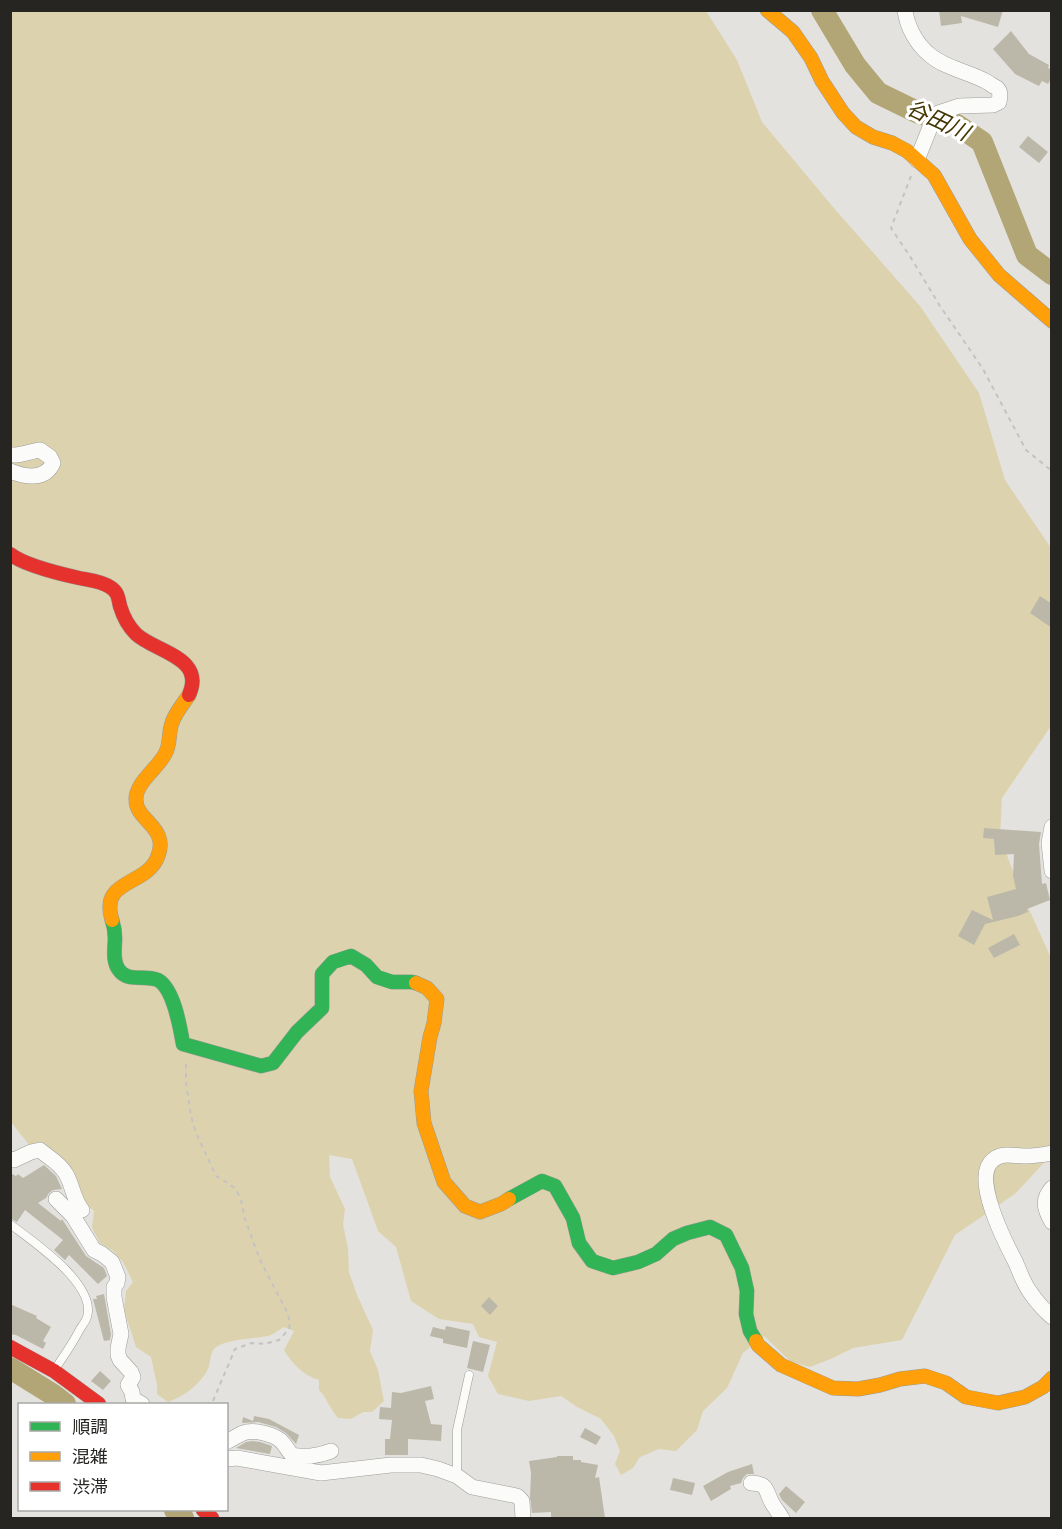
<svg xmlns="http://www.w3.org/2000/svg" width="1062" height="1529" viewBox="0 0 1062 1529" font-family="Rubik,'Noto Sans JP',sans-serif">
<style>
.green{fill:#dcd3ae}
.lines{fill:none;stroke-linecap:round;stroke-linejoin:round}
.river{stroke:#b2a576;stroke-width:22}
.building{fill:#bcb8a9}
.lane-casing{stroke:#9c9c99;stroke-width:9}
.street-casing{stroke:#9c9c99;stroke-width:16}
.fast-casing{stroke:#9c9c99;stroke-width:15}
.slow-casing{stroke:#9c9c99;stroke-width:15}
.jam-casing{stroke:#9c9c99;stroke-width:15}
.path{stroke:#c4c3c2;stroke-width:2;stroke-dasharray:4.5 4.5;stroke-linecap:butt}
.lane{stroke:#fbfbfa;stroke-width:8}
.street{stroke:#fbfbfa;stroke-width:15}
.fast{stroke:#30b455;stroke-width:14}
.slow{stroke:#ff9f0a;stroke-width:14}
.jam{stroke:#e5322d;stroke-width:14}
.labels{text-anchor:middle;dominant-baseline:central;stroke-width:6;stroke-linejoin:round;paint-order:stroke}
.water-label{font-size:22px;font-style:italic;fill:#433600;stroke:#fff}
</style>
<rect width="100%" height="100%" fill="#e3e2de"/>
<path class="green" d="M11,11h695l31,49 25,62 71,85 87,99 59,87 26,87 46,68v178l-49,72 -2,39 19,50 32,71v197l-35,38 -61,42 -53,105 -49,8 -20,10 -23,9 -19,-5 -27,-26 -21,17 -16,35 -24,23 -6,19 -21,21 -17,-2 -19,8 -7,11 -12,7 -6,-11 5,-13 -6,-15 -13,-17 -24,-12 -16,-11 -32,5 -31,-7 -10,-18 9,-34 -18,-5 -6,-13 -34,-5 -28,-18 -15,-54 -18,-16 -26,-72 -23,-4 1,22 15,32 -2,15 5,24 1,24 8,23 16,35 -3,21 8,19 6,31 -12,11h-9l-12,7 -13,-1c-8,-9 -11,-20 -19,-28v-10c-16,-5 -26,-15 -35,-30l10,-19 -10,-4c-5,3 -11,8 -16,9 -14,3 -44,3 -54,13 -5,6 -3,16 -7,22 -8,14 -24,26 -39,31l-11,-8v-9l-6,-28 -15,-10 -12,-37 2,-19 7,-9 -10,-20 -10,-11 -13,-8 -8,-15 2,-17 -12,-10 -10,-25 -42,-30 -19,-24z"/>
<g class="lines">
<path class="river" d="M822,10l33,55 23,28 41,20 38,12 25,17 45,113 25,19
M10,1368l42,26 13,10
M175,1510l8,8"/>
</g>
<path class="building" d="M939,10h64l-5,17 -37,-11 1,7 -21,3z
M1011,31l18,23 20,11 -1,3 4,2v7l-4,7 -6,-3 -3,5 -24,-12 -22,-25z
M1028,136l20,16 -9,11 -20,-16z
M1040,596l12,8v24l-22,-15z
M984,828l57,4 -2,12 3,40 4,-1 4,17 -23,9 1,3 -10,4 -33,8 -11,21 -16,-9 14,-26 21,10 -6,-23 29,-8 -3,-13 1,-22 -19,1 -1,-16 -11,-1z
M1014,934l6,11 -26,13 -6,-10z
M44,1165l12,11 6,13 -9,1 -4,3 -3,5 -8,5 23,18 1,-2 24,37 18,12 3,8 -9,8 -29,-29 -4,5 -11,-10 9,-10 -38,-30 -8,12 -7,-4v-45l6,3 2,-2 5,4z
M104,1294l7,40 -1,6 -6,1 -11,-42h4l-1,-3z
M489,1297l9,9 -8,9 -9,-9z
M10,1304l27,12 -1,2 15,9 -8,14 3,2 -3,6 -27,-14 -6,-1z
M446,1326l24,5 -3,17 -24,-5v-4l-13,-3 3,-9 12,3z
M473,1341l17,4 -7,27 -16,-4z
M100,1371l11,10 -8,9 -12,-9z
M431,1386l3,13 -9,2 6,23 11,1 -1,16 -33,-2v16h-23v-16h5l2,-19 -13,-1 1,-12 11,1 1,-16 9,1z
M254,1416l15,3 30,16 -3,9 -10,-11 -10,-6 -18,-5 -16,1 1,-6 10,4z
M585,1428l16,9 -5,8 -16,-8z
M252,1441l8,1 12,4 -2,8 -34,-6 10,-6z
M557,1456h16v4h8v2l17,3 -3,13 4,-1 6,41h-54v-6l-19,1 -2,-16 1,-24 -2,-12 28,-4z
M752,1464l2,10h-7l-4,4 -2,5 -11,3 1,3 -20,12 -8,-15 25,-14z
M673,1478l22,5 -3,12 -22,-5z
M786,1486l19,16 -9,11 -14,-13 -3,-6z"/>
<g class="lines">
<g class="lane-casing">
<path id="lane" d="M10,1224c22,17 87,60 77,93 -1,4 -5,9 -7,12 -7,14 -16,27 -25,40
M457,1476v-46l12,-55"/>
</g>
<g class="street-casing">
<path id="street" d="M905,10c2,17 12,35 25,45 16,14 41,17 59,28 1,1 8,5 8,5 4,4 3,9 2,14l-6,3 -34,1 -21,7 -7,12 -14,35
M10,455c11,1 20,-4 30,-5l10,7 3,6c-8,18 -28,14 -43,8
M1052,827l-3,16 3,28
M1052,1153c-10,2 -19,3 -28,3 -11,0 -22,-4 -31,4 -22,17 13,84 23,103 4,10 8,21 14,29 6,9 13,17 22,25
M10,1159l4,1 17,-8 9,-2c9,8 20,13 26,24 7,12 7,25 16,36
M1052,1188c-10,11 -8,21 0,34
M56,1199l17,17 21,34 8,4 10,8 6,15 -1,6 -3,4v10l7,37 -3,14v7l2,5 11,12 2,5 -5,8 4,7 1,7 9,5
M226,1442c7,-3 12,-7 17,-9 10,-4 29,1 37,7 4,3 8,11 12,15 14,3 26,1 39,-4
M226,1459l11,-1 84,15 70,-8h30l17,4 19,7 15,11 45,9 5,5 1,17
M751,1483c16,1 14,5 20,18 3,6 8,12 11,17"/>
</g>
<g class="fast-casing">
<path id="fast" d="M112,920c2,6 3,11 3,18 0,10 -3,23 4,32 9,13 26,4 39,10 16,9 22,47 25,64l78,22 12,-3 24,-31 25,-24v-34l11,-12 18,-6 15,9 11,12 15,5h20l4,1
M509,1199l33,-18 13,5 18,32 6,25 13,18 21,7 25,-6 18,-8 17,-15 14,-6 23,-6 16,8 16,33 5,23 -1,23 4,17 6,10"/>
</g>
<g class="slow-casing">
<path id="slow" d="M767,10l26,22 18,26 11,23 21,32 13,14 17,10 19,6 15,8 27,24 36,64 29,36 53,46
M112,920c-13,-42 35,-33 46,-64 11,-29 -22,-35 -22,-56 -1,-17 22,-32 29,-46 6,-10 3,-21 7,-31 3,-10 11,-19 17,-28
M416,983l11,5 10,11 -3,24 -4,14 -9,54 3,32 20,59 21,24 15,6 21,-8 8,-5
M756,1341l2,4 23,20 52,23 25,1 22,-4 20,-6 25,-3 21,7 20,14 32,6 27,-6 18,-10 9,-9"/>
</g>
<g class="jam-casing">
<path id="jam" d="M10,554c14,11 51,20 69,24 10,2 22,3 31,9 8,5 8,10 10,19 3,10 9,21 16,28 19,18 70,23 53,61
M10,1347l44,24 45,33
M203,1510l9,8"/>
</g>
<path class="path" d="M911,176l-20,52 20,30 29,48 43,63 43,81 26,21
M186,1064v19l5,33 5,17 20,43 10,6 10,7 5,11 4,19 15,41 27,52 3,11 -1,6 -10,11 -14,4 -13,-1 -17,6 -22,52 -7,3"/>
<use href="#lane" class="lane"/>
<use href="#street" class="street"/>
<use href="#fast" class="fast"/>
<use href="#slow" class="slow"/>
<use href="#jam" class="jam"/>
</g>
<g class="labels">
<g class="water-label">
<text transform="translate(938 120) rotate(25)">谷田川</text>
</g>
</g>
<rect width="1062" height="1529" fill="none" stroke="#262522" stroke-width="24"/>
<rect x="18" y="1403" width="210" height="108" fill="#ffffff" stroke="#a8a8a7" stroke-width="1.5"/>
<rect x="30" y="1422" width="30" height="9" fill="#30b455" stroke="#a8a8a7" stroke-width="1.5"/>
<text x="72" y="1433" font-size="18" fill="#262522">順調</text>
<rect x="30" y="1452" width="30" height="9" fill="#ff9f0a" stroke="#a8a8a7" stroke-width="1.5"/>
<text x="72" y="1463" font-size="18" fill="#262522">混雑</text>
<rect x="30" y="1482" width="30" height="9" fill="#e5322d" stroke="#a8a8a7" stroke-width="1.5"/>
<text x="72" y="1493" font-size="18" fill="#262522">渋滞</text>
</svg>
